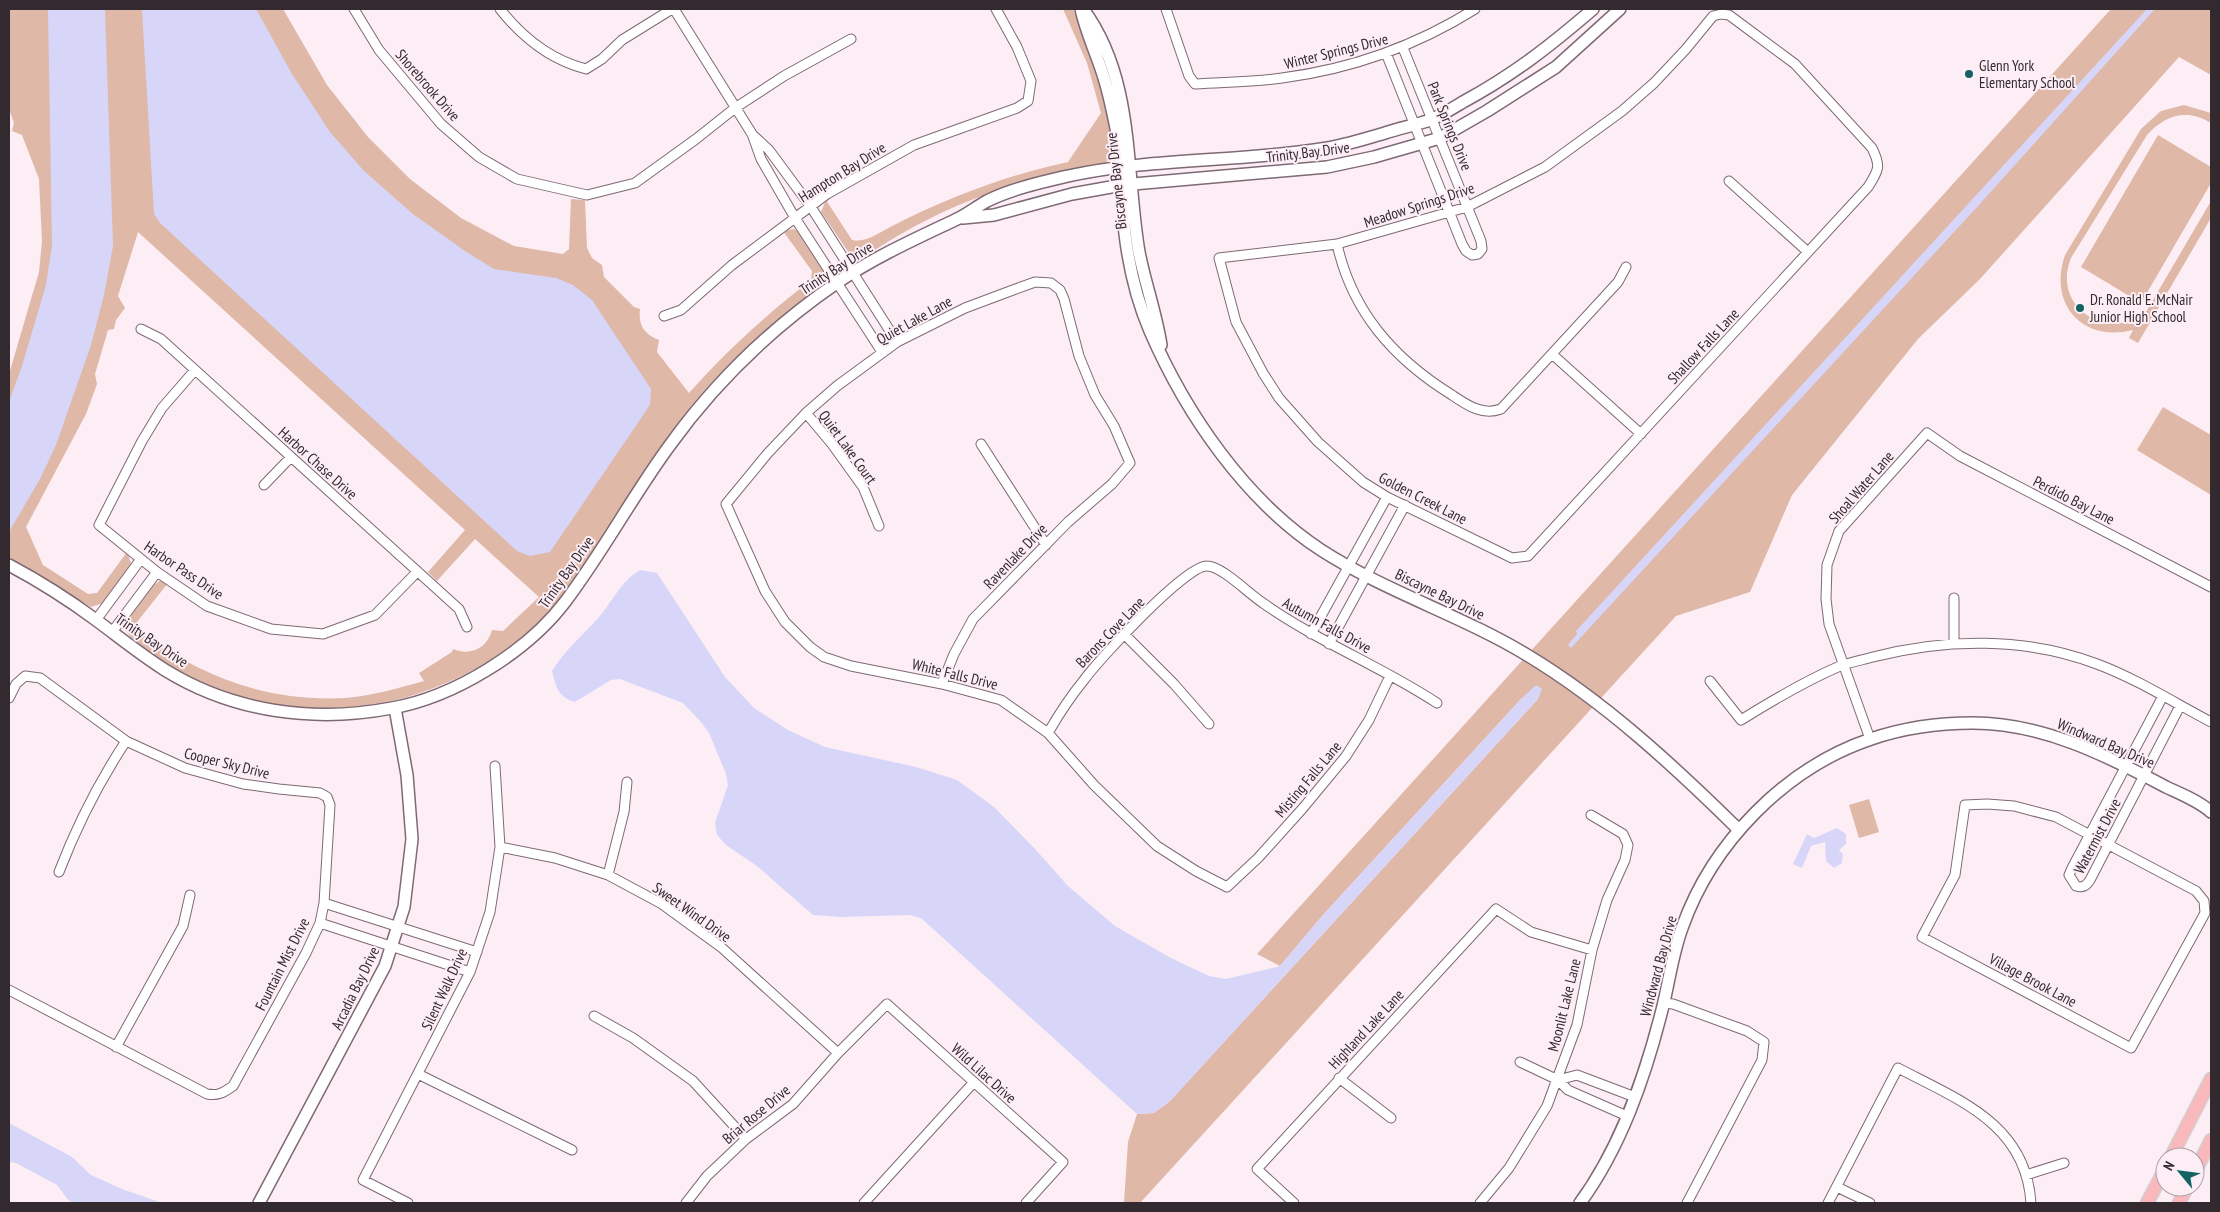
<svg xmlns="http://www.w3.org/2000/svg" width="2220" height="1212" viewBox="0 0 2220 1212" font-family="'PT Sans Narrow',sans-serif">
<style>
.green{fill:#dfb8a7}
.water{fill:#d7d6f9}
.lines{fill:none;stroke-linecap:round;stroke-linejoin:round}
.street-casing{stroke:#7e6974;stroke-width:11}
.secondary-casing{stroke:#7e6974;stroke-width:14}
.primary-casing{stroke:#d2d0d1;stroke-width:15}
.street{stroke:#fff;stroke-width:9}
.secondary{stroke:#fff;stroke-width:11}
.primary{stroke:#f8b8bc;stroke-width:12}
.poi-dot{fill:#136365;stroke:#fdeef6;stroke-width:2}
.labels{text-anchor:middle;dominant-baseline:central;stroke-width:4;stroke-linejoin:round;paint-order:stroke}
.street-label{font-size:15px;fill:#332a2f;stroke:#fdeef6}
.poi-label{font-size:15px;fill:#332a2f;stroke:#fdeef6;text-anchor:start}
</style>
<rect width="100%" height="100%" fill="#fdeef6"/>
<path class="green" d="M9,9h274l44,76 41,52 42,42 51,39 53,28 49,8 6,-5 2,-50 14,1 2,48 5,10 10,7 2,12 30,30 6,2c-2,16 4,25 19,31l-2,12 32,41c37,-42 77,-78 122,-113l1,-9 -29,-40 11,-2 5,3 24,37 2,12 -3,5c-47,36 -93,73 -130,119 -34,44 -64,91 -94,138 -14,21 -27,44 -43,63 -73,83 -208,127 -313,91 -37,-12 -70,-27 -100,-51 -6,-5 -12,-9 -16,-15 1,-13 24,-49 37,-51l5,3 -31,39 2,9c63,46 127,71 206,67 27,-2 53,-10 79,-17l-5,-8 33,-21 1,-3c17,7 34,0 39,-19l11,1 36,-34 -64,-58 -38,42 -9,-9 37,-42 -327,-298 -20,64 7,12 -9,12 -2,9 -6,1 -13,44 2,10 -11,30 -60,113 17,38 45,29 9,-1 30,-41 4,11 -2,4 -26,36 -12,4 -82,-49v-184l30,-102 3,-31 -3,-62 -17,-44 -10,-4 2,-8 -5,-14z
M1063,9h10l29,77 12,58c-1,9 -2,14 -9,19 -35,9 -70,17 -105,27 -44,13 -96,40 -134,66l-7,2 -8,-2 -30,-44 5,-12 26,40c15,3 28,-8 42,-15 56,-28 113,-50 174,-63l33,-49 -14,-50z
M2111,9h100v66l-32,-18 -199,222 -62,60 -126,156 -42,97 -74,24 -536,587h-16l4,-61 9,-28 17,-1 16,-12 368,-402 -2,-13 -15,13 -198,216 -43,51 -23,-12z
M2184,105l27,8v10c-24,-15 -46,-8 -64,12l-76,123c-20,48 36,85 75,54l65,-111v17l-73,125 -9,-5 4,-8c-51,13 -85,-26 -68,-75l76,-126 20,-18z
M2158,135l53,32v16l-70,120 -60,-36z
M2163,407l48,28v60l-74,-45z
M1869,799l10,33 -20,6 -10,-33z"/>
<path class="water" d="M48,9h57l8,237 -9,49 -13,50 -35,100 -16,34 -31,53v-130l13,-36 24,-81 6,-40z
M142,9h114l36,65 38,58 34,39 49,43 52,37 29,18 62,9 17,7 19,15 59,89 -1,16 -100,147 -20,4 -13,-5 -357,-328 -6,-9z
M2147,9h8l-177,197 -407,442 -3,-3 9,-11 -1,-3z
M640,570l17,3 68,104 29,31 34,22 37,17 91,20 41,13 37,27 42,43 32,36 47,40 54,31 40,19 17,3 54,-13 43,-51 198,-216 15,-14 6,4 -4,10 -368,402 -16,12 -17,1 -216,-196 -12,-3 -68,2 -28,-2 -56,-49 -31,-21 -9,-10 -2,-12 13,-38 -2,-11 -17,-41 -8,-11 -18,-19 -63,-24 -9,1 -36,22c-17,-5 -19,-15 -23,-31 12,-20 31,-36 47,-54 14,-16 22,-36 41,-47z
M1837,828l9,6v10l-7,6 4,4 -1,9 -8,5 -8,-7 -1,-19 -14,4 -9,22 -9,-4 14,-30 7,4z
M9,1123l63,34 19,18 31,14 40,14h-88l-6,-3 -11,-15 -41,-22 -7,-1z"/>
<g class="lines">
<g class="street-casing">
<path id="street" d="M354,9l25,41 62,74 38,33 38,22 70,16 48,-12 61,-44 39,-31 49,-32 67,-37
M500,9c22,28 51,51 86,60l16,-10 20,-19 50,-31
M674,9l78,125 9,25 34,59 87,134
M1166,9l23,67 6,8c29,-2 59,-2 87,-6 69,-9 134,-32 193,-69
M1721,14l8,1 66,49 77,84c9,18 7,22 -4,39l-340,369 -16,2 -125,-61 -24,-15 -45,-40 -39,-44 -16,-25 -27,-51 -17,-64 118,-14 130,-37 78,-40 77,-56 32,-28 32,-34 27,-33z
M1386,53l76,191 4,7 6,4 6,-1 4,-5 -1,-8 -78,-193
M754,136l15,14 42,57 86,135
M1729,181l79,71
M1337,244c15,68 57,115 115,151 15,10 30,21 49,14l117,-127 8,-15
M664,316l17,-6 51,-45 95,-71 87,-49 103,-37 11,-7 3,-20 -14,-34 -21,-38
M141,329l20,10 298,270 8,18
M1552,354l89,80
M195,370l-33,38 -20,33 -43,84 58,47 50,34 64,23 52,5 52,-19 42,-43
M806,413l31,-27 60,-44 68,-34 48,-18 22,-8 16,1 9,7 4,9 15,57 16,39 19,31 16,37 -18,21 -44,38 -95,97 -19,35 -12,30
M981,444l65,101
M264,485l27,-28
M879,526l-16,-39 -31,-43 -26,-31 -38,40 -42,51 39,87 20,31 25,25 14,10 27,9 91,18 59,16 47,33 46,52 63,61 39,25 31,16 31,-29 45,-50 43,-52 23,-36 21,-44
M96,620l45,-61
M112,632l45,-60
M1124,634l50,50 35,40
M1311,634l76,-137
M1329,644l76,-139
M1954,644v-46
M1710,681l31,39c32,-20 64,-39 99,-54 11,-4 22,-6 33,-9 73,-19 153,-20 224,7 40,15 76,38 114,58
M2163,696l-91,172 -3,7 7,11c7,2 10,0 14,-6l90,-174
M9,698l7,-14 9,-8 15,2 86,63 59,27 58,16 36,5 41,4 7,4 3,8 -6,98 -4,20 -14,30 -73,133c-10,7 -15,10 -26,8l-198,-104
M1048,733c11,-19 22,-36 36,-53 15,-21 102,-115 123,-114 15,0 42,28 56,37 55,39 118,63 174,100
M1870,739l-41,-115 -3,-25 1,-34 12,-34 88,-98 33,23 251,131
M1987,804l27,2 42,11 140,74 8,10 1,12 -74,135 -209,-111 33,-62 10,-70z
M500,847l55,11 53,17 54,29 59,43 117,106
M59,872c18,-47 40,-90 67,-131
M608,875l16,-63 3,-30
M324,903l153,49
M320,923l150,49
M1664,1003l9,1 74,27 17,11 -2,18 -75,143
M594,1016l39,22 60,43 53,58
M116,1047l67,-121 7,-31
M1520,1062l38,18 10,10 59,26
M418,1074l154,76
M1339,1078l52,40
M1558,1080l19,-5 58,22
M2026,1175l38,-12
M1837,1187l33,16
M408,1203l-45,-23 107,-208 20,-60 10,-65 -5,-81
M686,1203l21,-27 39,-37 47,-35 45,-51 49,-49 176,158 -37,41
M864,1203l110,-121
M1294,1203l-37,-34 239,-260 35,23 61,18
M1480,1203l29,-35 38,-62 30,-81 15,-75 15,-50 18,-40 3,-15 -5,-11 -32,-19
M1828,1203l70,-135c61,32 128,56 133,135"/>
</g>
<g class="secondary-casing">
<path id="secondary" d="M1081,9c5,24 16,45 23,69 6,19 10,40 14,60 5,32 3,64 7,96 4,33 12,67 25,97 36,83 95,169 171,219 65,42 140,65 206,105 78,47 147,111 212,175
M1083,9c52,70 42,161 56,243 6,31 17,61 22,93
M963,218l31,-3 78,-21 50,-9 205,-18 47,-10 66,-19 47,-27 69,-44 64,-58
M9,565c30,16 60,35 87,55 23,17 45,35 69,50 68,42 149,53 227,38 62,-11 135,-56 173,-106 38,-50 68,-107 105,-157 46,-64 104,-119 168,-163 37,-25 77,-43 117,-62 11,-5 21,-13 32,-19 24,-12 55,-19 81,-25 83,-18 169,-14 253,-27 22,-3 43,-10 64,-16 15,-5 31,-8 45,-13 12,-5 23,-12 33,-18 50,-27 87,-56 130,-93
M259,1203l126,-237 19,-59 8,-68 -5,-64 -12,-67
M1580,1203c41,-56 65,-126 82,-193 7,-27 10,-55 20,-82 30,-85 103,-160 189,-189 32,-11 68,-16 102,-16 69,0 133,32 193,64 15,7 33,14 45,25"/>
</g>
<g class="primary-casing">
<path id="primary" d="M2171,1157l40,-78
M2195,1172l16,-32
M2147,1203l18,-34
M2179,1203l8,-16"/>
</g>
<use href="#street" class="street"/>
<use href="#secondary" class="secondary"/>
<use href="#primary" class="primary"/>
</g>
<g class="poi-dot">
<circle cx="1969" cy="74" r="5"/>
<circle cx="2080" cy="308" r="5"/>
</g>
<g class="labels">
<g class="street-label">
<text transform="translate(1336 51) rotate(-14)">Winter Springs Drive</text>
<text transform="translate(428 85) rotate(49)">Shorebrook Drive</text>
<text transform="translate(1450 126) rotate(68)">Park Springs Drive</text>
<text transform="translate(1308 152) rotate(-7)">Trinity Bay Drive</text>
<text transform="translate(842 172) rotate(-32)">Hampton Bay Drive</text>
<text transform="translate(1116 181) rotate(-96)">Biscayne Bay Drive</text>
<text transform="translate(1419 205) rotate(-18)">Meadow Springs Drive</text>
<text transform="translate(836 268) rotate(-33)">Trinity Bay Drive</text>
<text transform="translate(914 320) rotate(-29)">Quiet Lake Lane</text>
<text transform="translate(1703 346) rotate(-47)">Shallow Falls Lane</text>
<text transform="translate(848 447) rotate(54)">Quiet Lake Court</text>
<text transform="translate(318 463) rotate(42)">Harbor Chase Drive</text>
<text transform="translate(1861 487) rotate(-49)">Shoal Water Lane</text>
<text transform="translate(1423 498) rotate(27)">Golden Creek Lane</text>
<text transform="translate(2074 500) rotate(27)">Perdido Bay Lane</text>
<text transform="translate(1015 556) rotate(-46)">Ravenlake Drive</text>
<text transform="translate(184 570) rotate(34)">Harbor Pass Drive</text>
<text transform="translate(566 572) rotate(-55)">Trinity Bay Drive</text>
<text transform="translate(1440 594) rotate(26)">Biscayne Bay Drive</text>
<text transform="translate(1327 625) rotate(29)">Autumn Falls Drive</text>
<text transform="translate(1110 632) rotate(-46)">Barons Cove Lane</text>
<text transform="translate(152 640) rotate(34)">Trinity Bay Drive</text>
<text transform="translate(955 674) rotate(14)">White Falls Drive</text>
<text transform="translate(2106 743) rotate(23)">Windward Bay Drive</text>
<text transform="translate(227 763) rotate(14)">Cooper Sky Drive</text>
<text transform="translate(1308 779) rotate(-50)">Misting Falls Lane</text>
<text transform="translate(2097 836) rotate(-62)">Watermist Drive</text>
<text transform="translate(692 912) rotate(35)">Sweet Wind Drive</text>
<text transform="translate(282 964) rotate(-63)">Fountain Mist Drive</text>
<text transform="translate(1658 966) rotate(-75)">Windward Bay Drive</text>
<text transform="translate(2033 980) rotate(28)">Village Brook Lane</text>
<text transform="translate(355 988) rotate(-64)">Arcadia Bay Drive</text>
<text transform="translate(444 989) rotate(-65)">Silent Walk Drive</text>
<text transform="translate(1564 1005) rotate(-76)">Moonlit Lake Lane</text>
<text transform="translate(1366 1029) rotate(-47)">Highland Lake Lane</text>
<text transform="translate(984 1073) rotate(42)">Wild Lilac Drive</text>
<text transform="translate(756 1114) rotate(-40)">Briar Rose Drive</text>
</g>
<g class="poi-label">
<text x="1979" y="65">Glenn York<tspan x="1979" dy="17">Elementary School</tspan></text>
<text x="2090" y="299">Dr. Ronald E. McNair<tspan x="2090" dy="17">Junior High School</tspan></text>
</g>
</g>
<rect width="2220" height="1212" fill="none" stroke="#332a2f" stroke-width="20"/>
<g transform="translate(2180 1172) rotate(299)"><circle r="24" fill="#fdeef6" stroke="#aca0a6"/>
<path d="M0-4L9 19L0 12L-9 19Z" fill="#136365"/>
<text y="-8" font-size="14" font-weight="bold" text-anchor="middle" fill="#332a2f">N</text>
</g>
</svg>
